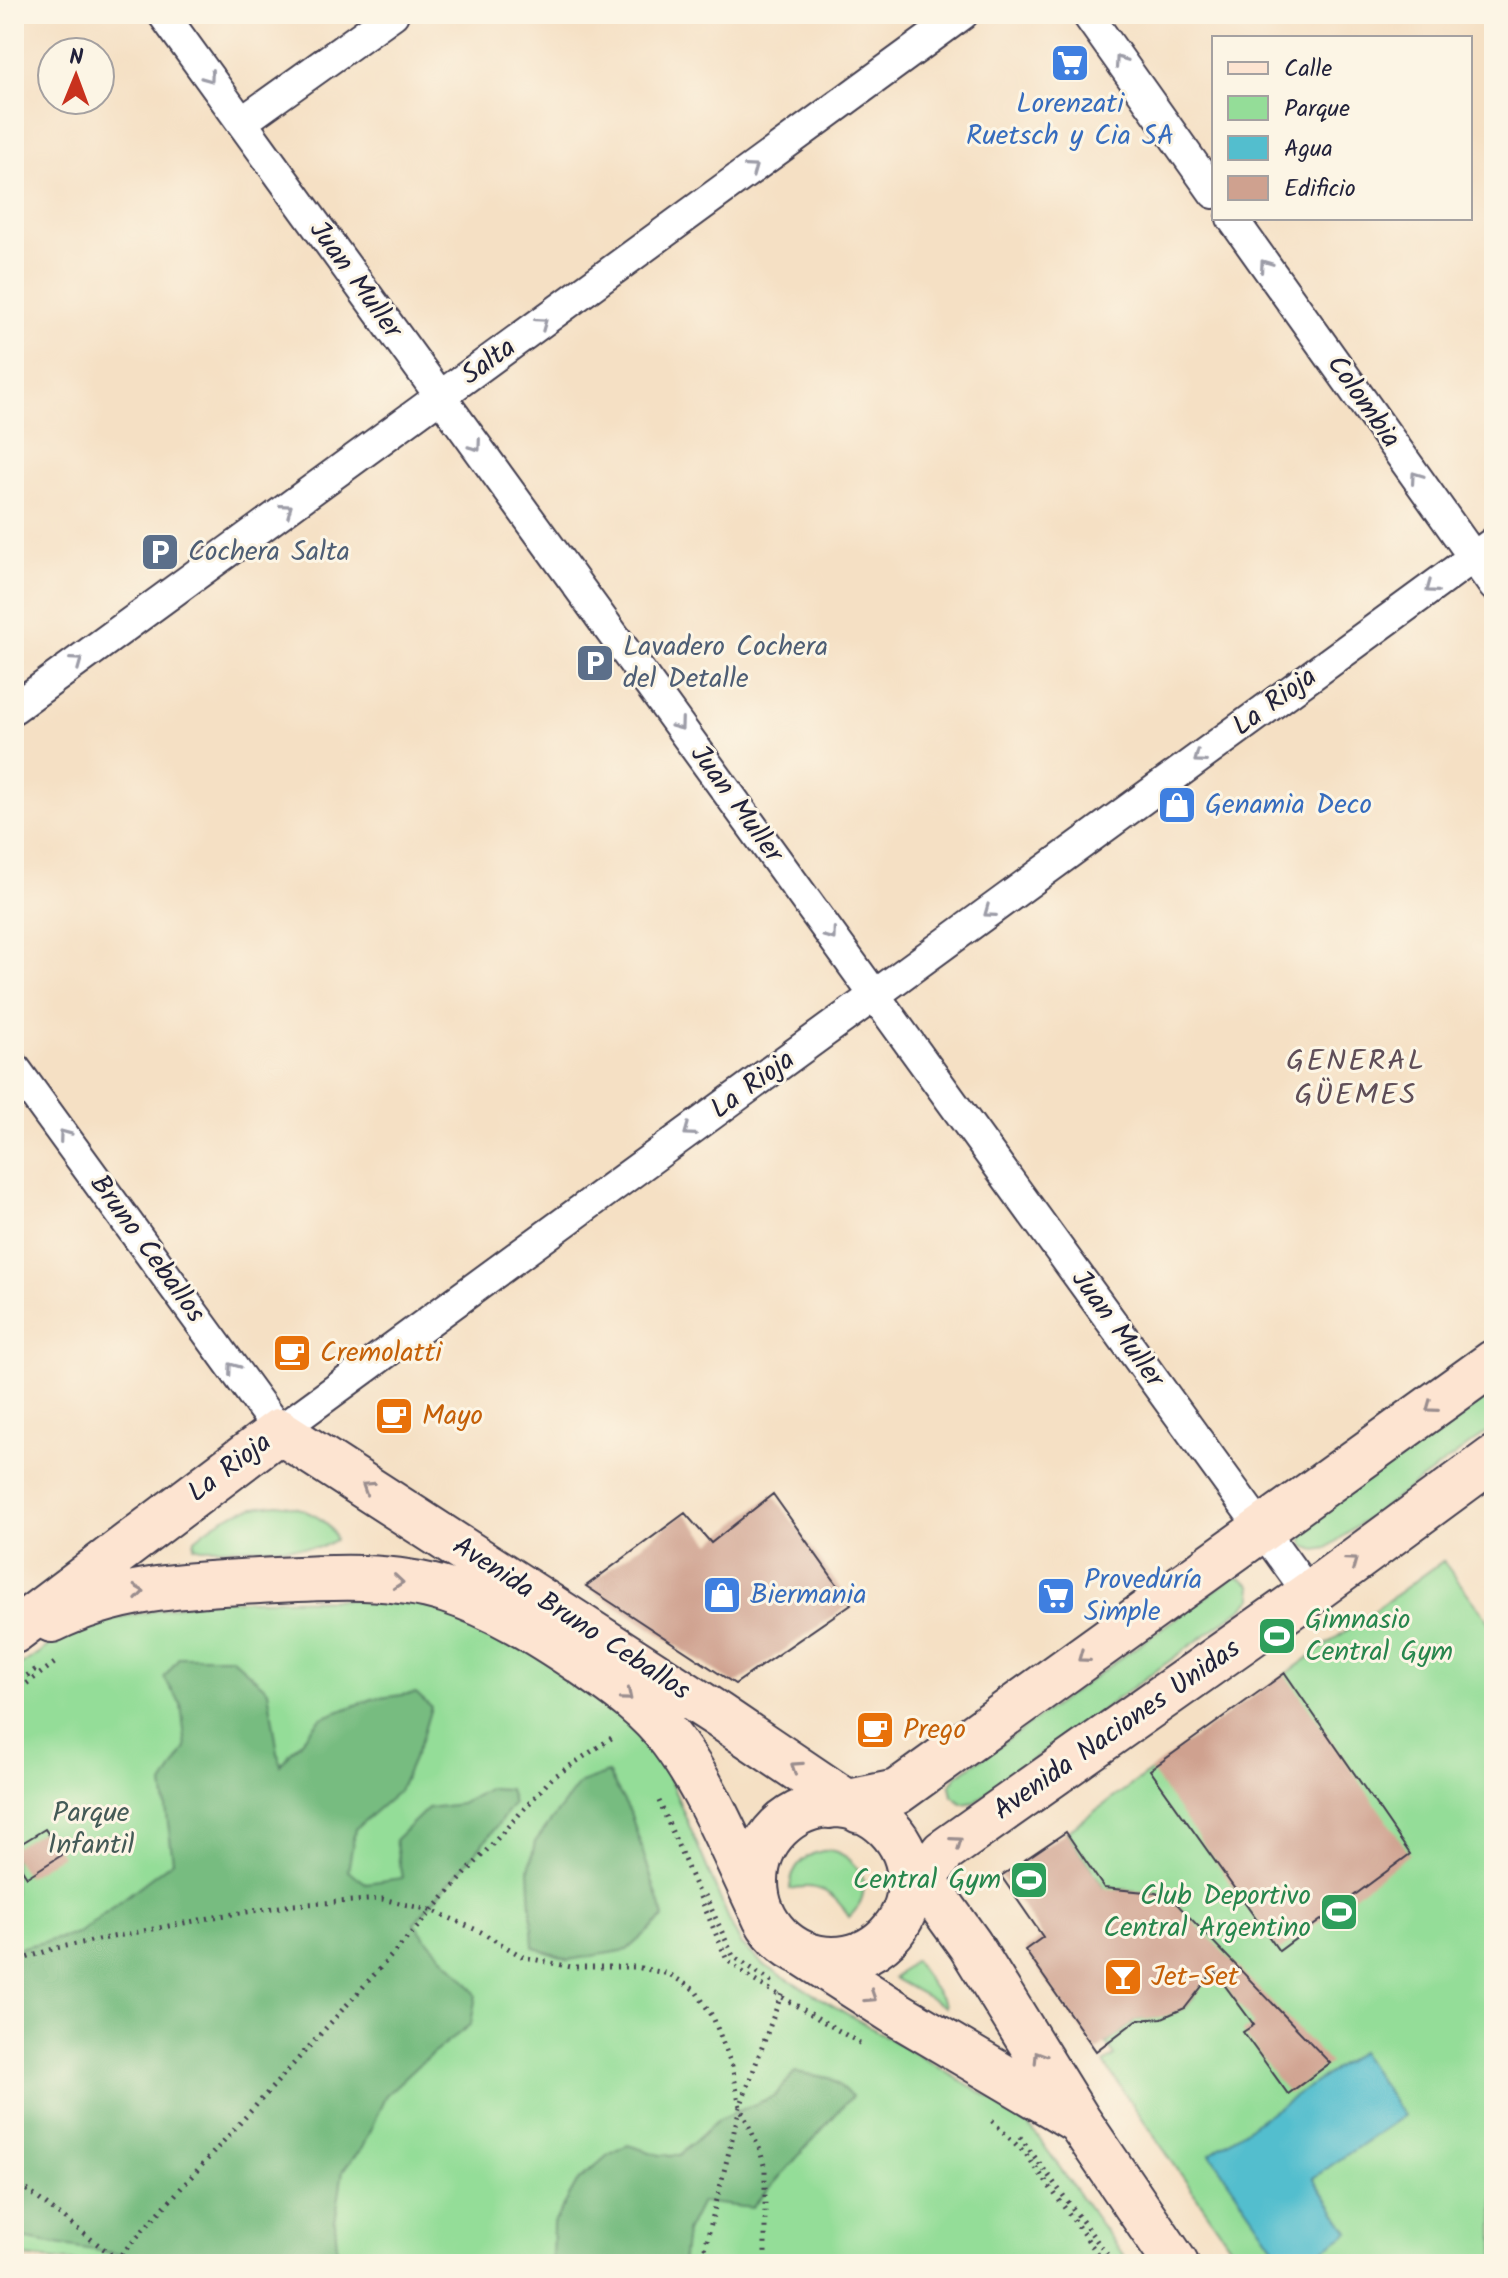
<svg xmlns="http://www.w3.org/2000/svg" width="1508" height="2278" viewBox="0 0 1508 2278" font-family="Kalam,sans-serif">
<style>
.green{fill:#94dd98;stroke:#5b806a;stroke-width:2}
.forest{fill:#77bc80;stroke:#4c6f5e;stroke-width:2}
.water{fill:#53bece;stroke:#3a7084;stroke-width:2}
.building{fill:#cfa18f}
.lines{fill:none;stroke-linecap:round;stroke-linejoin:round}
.street-casing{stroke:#423e50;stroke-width:34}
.secondary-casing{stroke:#423e50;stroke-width:48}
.path{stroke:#423e50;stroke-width:5;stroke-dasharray:2 6;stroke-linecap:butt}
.street{stroke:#fff;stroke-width:30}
.secondary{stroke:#fde4d1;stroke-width:44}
.oneway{stroke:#9c9ca7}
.oneway2{stroke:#9a8d8e}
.labels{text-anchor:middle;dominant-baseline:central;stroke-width:6;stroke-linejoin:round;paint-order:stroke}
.shop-label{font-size:28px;fill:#366cbe;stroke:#fcf5e5;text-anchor:start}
.street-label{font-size:28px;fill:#22223b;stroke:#fcf5e5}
.service-label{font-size:28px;fill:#4e5e75;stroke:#fcf5e5;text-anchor:start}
.food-label{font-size:28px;fill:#c56008;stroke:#fcf5e5;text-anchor:start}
.leisure-label{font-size:28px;fill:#27864d;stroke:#fcf5e5;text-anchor:end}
.park-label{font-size:28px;fill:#445a57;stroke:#fcf5e5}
.neighbourhood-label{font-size:30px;letter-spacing:2px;fill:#5f4e58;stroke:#fcf5e5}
</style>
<rect width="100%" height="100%" fill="#fcf5e5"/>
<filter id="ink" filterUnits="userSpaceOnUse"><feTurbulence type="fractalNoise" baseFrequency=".0125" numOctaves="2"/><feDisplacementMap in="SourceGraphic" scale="16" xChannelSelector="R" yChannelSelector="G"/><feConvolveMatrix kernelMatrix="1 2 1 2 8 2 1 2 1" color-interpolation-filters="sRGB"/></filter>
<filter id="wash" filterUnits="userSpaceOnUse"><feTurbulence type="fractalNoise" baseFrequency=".006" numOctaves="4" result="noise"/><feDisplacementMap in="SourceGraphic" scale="32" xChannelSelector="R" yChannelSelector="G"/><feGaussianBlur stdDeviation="1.8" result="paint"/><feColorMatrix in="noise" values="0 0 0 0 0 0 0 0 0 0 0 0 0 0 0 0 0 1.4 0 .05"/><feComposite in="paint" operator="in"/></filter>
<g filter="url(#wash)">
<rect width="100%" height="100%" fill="#f5e0c4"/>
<path class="green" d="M1494,1387v40l-167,121 -11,2 -11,-4 -4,-12 6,-11z
M278,1504c19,2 54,14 57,36l-13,7 -121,1 -7,-2 1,-7c26,-23 49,-33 83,-35z
M1443,1561l51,67v636h-251l-139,-201 11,-7 -9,-12 31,-24 25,-3 23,-9 9,-11 -38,-104 -36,-4 -13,3 -41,-60z
M1232,1578h9l10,7 2,13 -8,8 -270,196 -12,2 -11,-8 -2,-10 7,-10z
M436,1599l160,88 62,65 75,177 9,16 22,20 249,146 14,11 102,142h-1033l-82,-8v-586l63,-44 131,-26z
M830,1850c33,8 46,43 19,67 -14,-24 -31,-35 -59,-28 1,-24 16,-37 40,-39z
M914,1960l31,44v3l-51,-29z"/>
<path class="forest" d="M179,1657h52l37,33 12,75 41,-47 51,-19 44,-6 15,14 -10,34 -22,50 -44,38 -7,42 18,12 36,-5 -7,-38 33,-32 33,-4 28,-16 20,1 4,15 -26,35 -73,84c18,26 45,45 62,72l-5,29 -54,42 -31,29 -24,53 -19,22 -8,52 2,25 -3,17h-155l-165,-27v-288l63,-15 96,-73 -10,-76 23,-37 -5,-44 -17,-26z
M608,1773l22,39 34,105 -37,33 -58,10 -36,-13 -4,-77 6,-28 45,-59z
M795,2072l35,6 22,18 -100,112 -51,-6 -15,30 -4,32h-130l1,-39 24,-43 31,-27 20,-10 32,10h20l39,-36 56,-23z"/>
<path class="water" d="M1360,2052l43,64 -90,62 36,54 -47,32h-16l-76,-110z"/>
<g id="blocks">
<path class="building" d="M773,1494l78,110 -116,80 -149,-98 99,-73 26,30z
M1285,1673l125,181 -131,97 -129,-181z
M45,1829l17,26 -35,22 -13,-20v-9z
M1066,1832l38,56 52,5 20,10 154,160 -42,31 -45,-62 11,-7 -40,-54 -29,37 -23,10 -25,2 -41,31 -71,-101 18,-13 -42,-61z"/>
</g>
</g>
<g filter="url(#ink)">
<use href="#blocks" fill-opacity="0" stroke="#423e50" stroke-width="2"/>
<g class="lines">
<g class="street-casing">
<path id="street" d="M163,14l1146,1580
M1087,14l127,179
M242,122l151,-108
M1232,218l262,368
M14,708l949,-694
M14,1067l265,364 1215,-889"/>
</g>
<g class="secondary-casing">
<path id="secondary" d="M52,1620c68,-33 133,-35 207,-39 61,-3 129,-9 188,10 49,16 91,42 134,71 33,23 67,46 91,79 37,50 61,111 88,167
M14,1631l265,-200 439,284 142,96
M756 1882a77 77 0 1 1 154 0a77 77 0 1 1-154 0Z
M829,1806l68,-14 597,-430
M906,1856l64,89 110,178 96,141
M908,1901l35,-49 366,-258 185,-136
M806,1955l93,60 176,104"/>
</g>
<path class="path" d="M14,1685l25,-18
M14,1693l42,-31
M659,1801l68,159 28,21 108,64
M705,1895l28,61 42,28
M14,1966l9,-7 33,-11 164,-32 73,-11 89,-6 52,12 47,21 42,25 48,10h65l33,7 26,16 18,27 19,49 8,41 20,43 5,19v95
M992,2121l34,33 79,110
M1020,2137l94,127
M14,2180l103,79 435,-481 61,-41
M701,2264l39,-157 42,-114"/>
<use href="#street" class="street"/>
<use href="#secondary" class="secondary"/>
</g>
<defs><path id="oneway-chevron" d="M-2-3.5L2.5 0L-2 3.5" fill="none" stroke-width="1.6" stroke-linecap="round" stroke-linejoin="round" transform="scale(2)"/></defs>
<g class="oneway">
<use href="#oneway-chevron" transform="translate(1120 61) rotate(-125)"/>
<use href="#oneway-chevron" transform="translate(209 77) rotate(54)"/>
<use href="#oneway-chevron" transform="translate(752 169) rotate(-36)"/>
<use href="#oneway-chevron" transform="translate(1265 265) rotate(-125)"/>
<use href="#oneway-chevron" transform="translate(542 323) rotate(-36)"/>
<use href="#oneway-chevron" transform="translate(476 446) rotate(54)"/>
<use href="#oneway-chevron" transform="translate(1416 477) rotate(-125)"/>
<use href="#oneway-chevron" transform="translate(287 509) rotate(-36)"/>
<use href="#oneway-chevron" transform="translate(1431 588) rotate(144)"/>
<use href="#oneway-chevron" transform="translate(77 662) rotate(-36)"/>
<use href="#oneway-chevron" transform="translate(679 725) rotate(54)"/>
<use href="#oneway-chevron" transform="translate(1199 758) rotate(144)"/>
<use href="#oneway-chevron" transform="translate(989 912) rotate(144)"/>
<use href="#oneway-chevron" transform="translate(831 935) rotate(54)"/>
<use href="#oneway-chevron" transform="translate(689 1131) rotate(144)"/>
<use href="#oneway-chevron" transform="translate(64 1135) rotate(-126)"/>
<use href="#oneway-chevron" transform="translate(233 1368) rotate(-126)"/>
</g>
<g class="oneway2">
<use href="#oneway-chevron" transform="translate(1431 1407) rotate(144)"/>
<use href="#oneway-chevron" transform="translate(367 1487) rotate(-147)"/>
<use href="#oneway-chevron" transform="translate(1352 1562) rotate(-36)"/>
<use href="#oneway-chevron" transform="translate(398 1582) rotate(5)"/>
<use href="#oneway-chevron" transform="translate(139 1592) rotate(-7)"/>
<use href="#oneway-chevron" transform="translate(1083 1657) rotate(144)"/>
<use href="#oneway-chevron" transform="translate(627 1696) rotate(40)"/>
<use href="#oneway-chevron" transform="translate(796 1767) rotate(-146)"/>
<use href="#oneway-chevron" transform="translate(957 1842) rotate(-35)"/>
<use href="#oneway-chevron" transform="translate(871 1997) rotate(33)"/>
<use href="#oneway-chevron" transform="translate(1039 2056) rotate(-122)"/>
</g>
</g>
<defs>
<g id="supermarket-square" transform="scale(2)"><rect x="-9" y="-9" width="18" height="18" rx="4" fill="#3f7fe0" stroke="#fcf5e5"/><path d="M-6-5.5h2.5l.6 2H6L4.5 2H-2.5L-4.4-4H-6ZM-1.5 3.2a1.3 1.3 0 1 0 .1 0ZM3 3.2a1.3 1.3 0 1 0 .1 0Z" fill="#fff"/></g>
<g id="parking-square" transform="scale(2)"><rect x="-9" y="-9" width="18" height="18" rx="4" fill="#5c6f8a" stroke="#fcf5e5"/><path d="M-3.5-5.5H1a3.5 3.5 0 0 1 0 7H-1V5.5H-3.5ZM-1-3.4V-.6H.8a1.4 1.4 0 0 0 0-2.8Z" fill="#fff"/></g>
<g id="shop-square" transform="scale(2)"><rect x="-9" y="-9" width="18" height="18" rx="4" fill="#3f7fe0" stroke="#fcf5e5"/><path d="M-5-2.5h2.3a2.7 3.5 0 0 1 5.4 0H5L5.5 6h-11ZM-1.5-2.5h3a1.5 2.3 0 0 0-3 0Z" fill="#fff"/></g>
<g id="cafe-square" transform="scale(2)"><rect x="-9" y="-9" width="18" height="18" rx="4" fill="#e8710a" stroke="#fcf5e5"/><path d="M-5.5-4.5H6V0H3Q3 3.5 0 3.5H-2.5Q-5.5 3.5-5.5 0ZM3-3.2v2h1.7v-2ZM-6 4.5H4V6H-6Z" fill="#fff"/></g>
<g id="stadium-square" transform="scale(2)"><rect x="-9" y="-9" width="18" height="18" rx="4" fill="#2e9e5b" stroke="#fcf5e5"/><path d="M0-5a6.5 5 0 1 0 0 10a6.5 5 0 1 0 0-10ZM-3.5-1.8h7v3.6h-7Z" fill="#fff"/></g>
<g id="bar-square" transform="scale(2)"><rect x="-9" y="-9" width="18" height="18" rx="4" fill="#e8710a" stroke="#fcf5e5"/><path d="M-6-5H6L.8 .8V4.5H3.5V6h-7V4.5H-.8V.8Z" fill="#fff"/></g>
</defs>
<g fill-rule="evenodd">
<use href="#supermarket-square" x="1070" y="63"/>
<use href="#parking-square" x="160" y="552"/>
<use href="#parking-square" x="595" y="663"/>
<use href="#shop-square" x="1177" y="805"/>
<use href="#cafe-square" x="292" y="1353"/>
<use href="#cafe-square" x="394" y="1416"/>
<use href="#shop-square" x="722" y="1595"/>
<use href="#supermarket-square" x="1056" y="1596"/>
<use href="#stadium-square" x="1277" y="1636"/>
<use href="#cafe-square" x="875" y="1730"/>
<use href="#stadium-square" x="1029" y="1880"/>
<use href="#stadium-square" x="1339" y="1912"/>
<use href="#bar-square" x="1123" y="1977"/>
</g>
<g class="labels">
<g class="shop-label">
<text x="1070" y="104" text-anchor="middle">Lorenzati<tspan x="1070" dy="32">Ruetsch y Cia SA</tspan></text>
<text x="1205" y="805">Genamia Deco</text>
<text x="1084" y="1580">Proveduría<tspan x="1084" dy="32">Simple</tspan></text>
<text x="750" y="1595">Biermania</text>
</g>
<g class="street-label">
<text transform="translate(355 280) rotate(54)">Juan Muller</text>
<text transform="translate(489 362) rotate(-36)">Salta</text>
<text transform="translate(1363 402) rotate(55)">Colombia</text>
<text transform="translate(1275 702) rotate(-36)">La Rioja</text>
<text transform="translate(736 804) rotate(54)">Juan Muller</text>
<text transform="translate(753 1085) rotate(-36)">La Rioja</text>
<text transform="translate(147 1249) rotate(54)">Bruno Ceballos</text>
<text transform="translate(1117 1329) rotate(54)">Juan Muller</text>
<text transform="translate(230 1468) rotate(-37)">La Rioja</text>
<text transform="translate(571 1619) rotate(33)">Avenida Bruno Ceballos</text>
<text transform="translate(1117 1730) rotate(-35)">Avenida Naciones Unidas</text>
</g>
<g class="service-label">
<text x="188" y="552">Cochera Salta</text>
<text x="623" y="647">Lavadero Cochera<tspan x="623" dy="32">del Detalle</tspan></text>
</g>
<g class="food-label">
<text x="320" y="1353">Cremolatti</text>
<text x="422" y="1416">Mayo</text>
<text x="903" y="1730">Prego</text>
<text x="1151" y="1977">Jet-Set</text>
</g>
<g class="leisure-label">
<text x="1305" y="1620" text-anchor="start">Gimnasio<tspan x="1305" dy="32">Central Gym</tspan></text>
<text x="1001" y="1880">Central Gym</text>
<text x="1311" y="1896">Club Deportivo<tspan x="1311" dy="32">Central Argentino</tspan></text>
</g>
<g class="park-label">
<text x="91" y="1813">Parque<tspan x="91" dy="32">Infantil</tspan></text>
</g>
<g class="neighbourhood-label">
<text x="1356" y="1062">GENERAL<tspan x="1356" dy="34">GÜEMES</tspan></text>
</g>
</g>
<rect width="1508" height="2278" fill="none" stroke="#fcf5e5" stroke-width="48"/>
<rect x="1212" y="36" width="260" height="184" fill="#fcf5e5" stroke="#a5a1a1" stroke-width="2"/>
<rect x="1228" y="62" width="40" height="12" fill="#fde4d1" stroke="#a5a1a1" stroke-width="2"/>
<text x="1284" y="76" font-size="24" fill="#22223b">Calle</text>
<rect x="1228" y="96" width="40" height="24" fill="#94dd98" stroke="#a5a1a1" stroke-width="2"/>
<text x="1284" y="116" font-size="24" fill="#22223b">Parque</text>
<rect x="1228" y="136" width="40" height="24" fill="#53bece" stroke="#a5a1a1" stroke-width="2"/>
<text x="1284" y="156" font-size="24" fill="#22223b">Agua</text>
<rect x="1228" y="176" width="40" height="24" fill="#cfa18f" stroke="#a5a1a1" stroke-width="2"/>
<text x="1284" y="196" font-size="24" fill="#22223b">Edificio</text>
<g transform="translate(76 76) rotate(1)"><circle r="38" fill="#fcf5e5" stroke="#a5a1a1" stroke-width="2"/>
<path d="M0-6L14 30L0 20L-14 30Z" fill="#c8321e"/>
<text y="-12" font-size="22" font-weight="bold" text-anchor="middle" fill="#22223b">N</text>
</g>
</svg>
